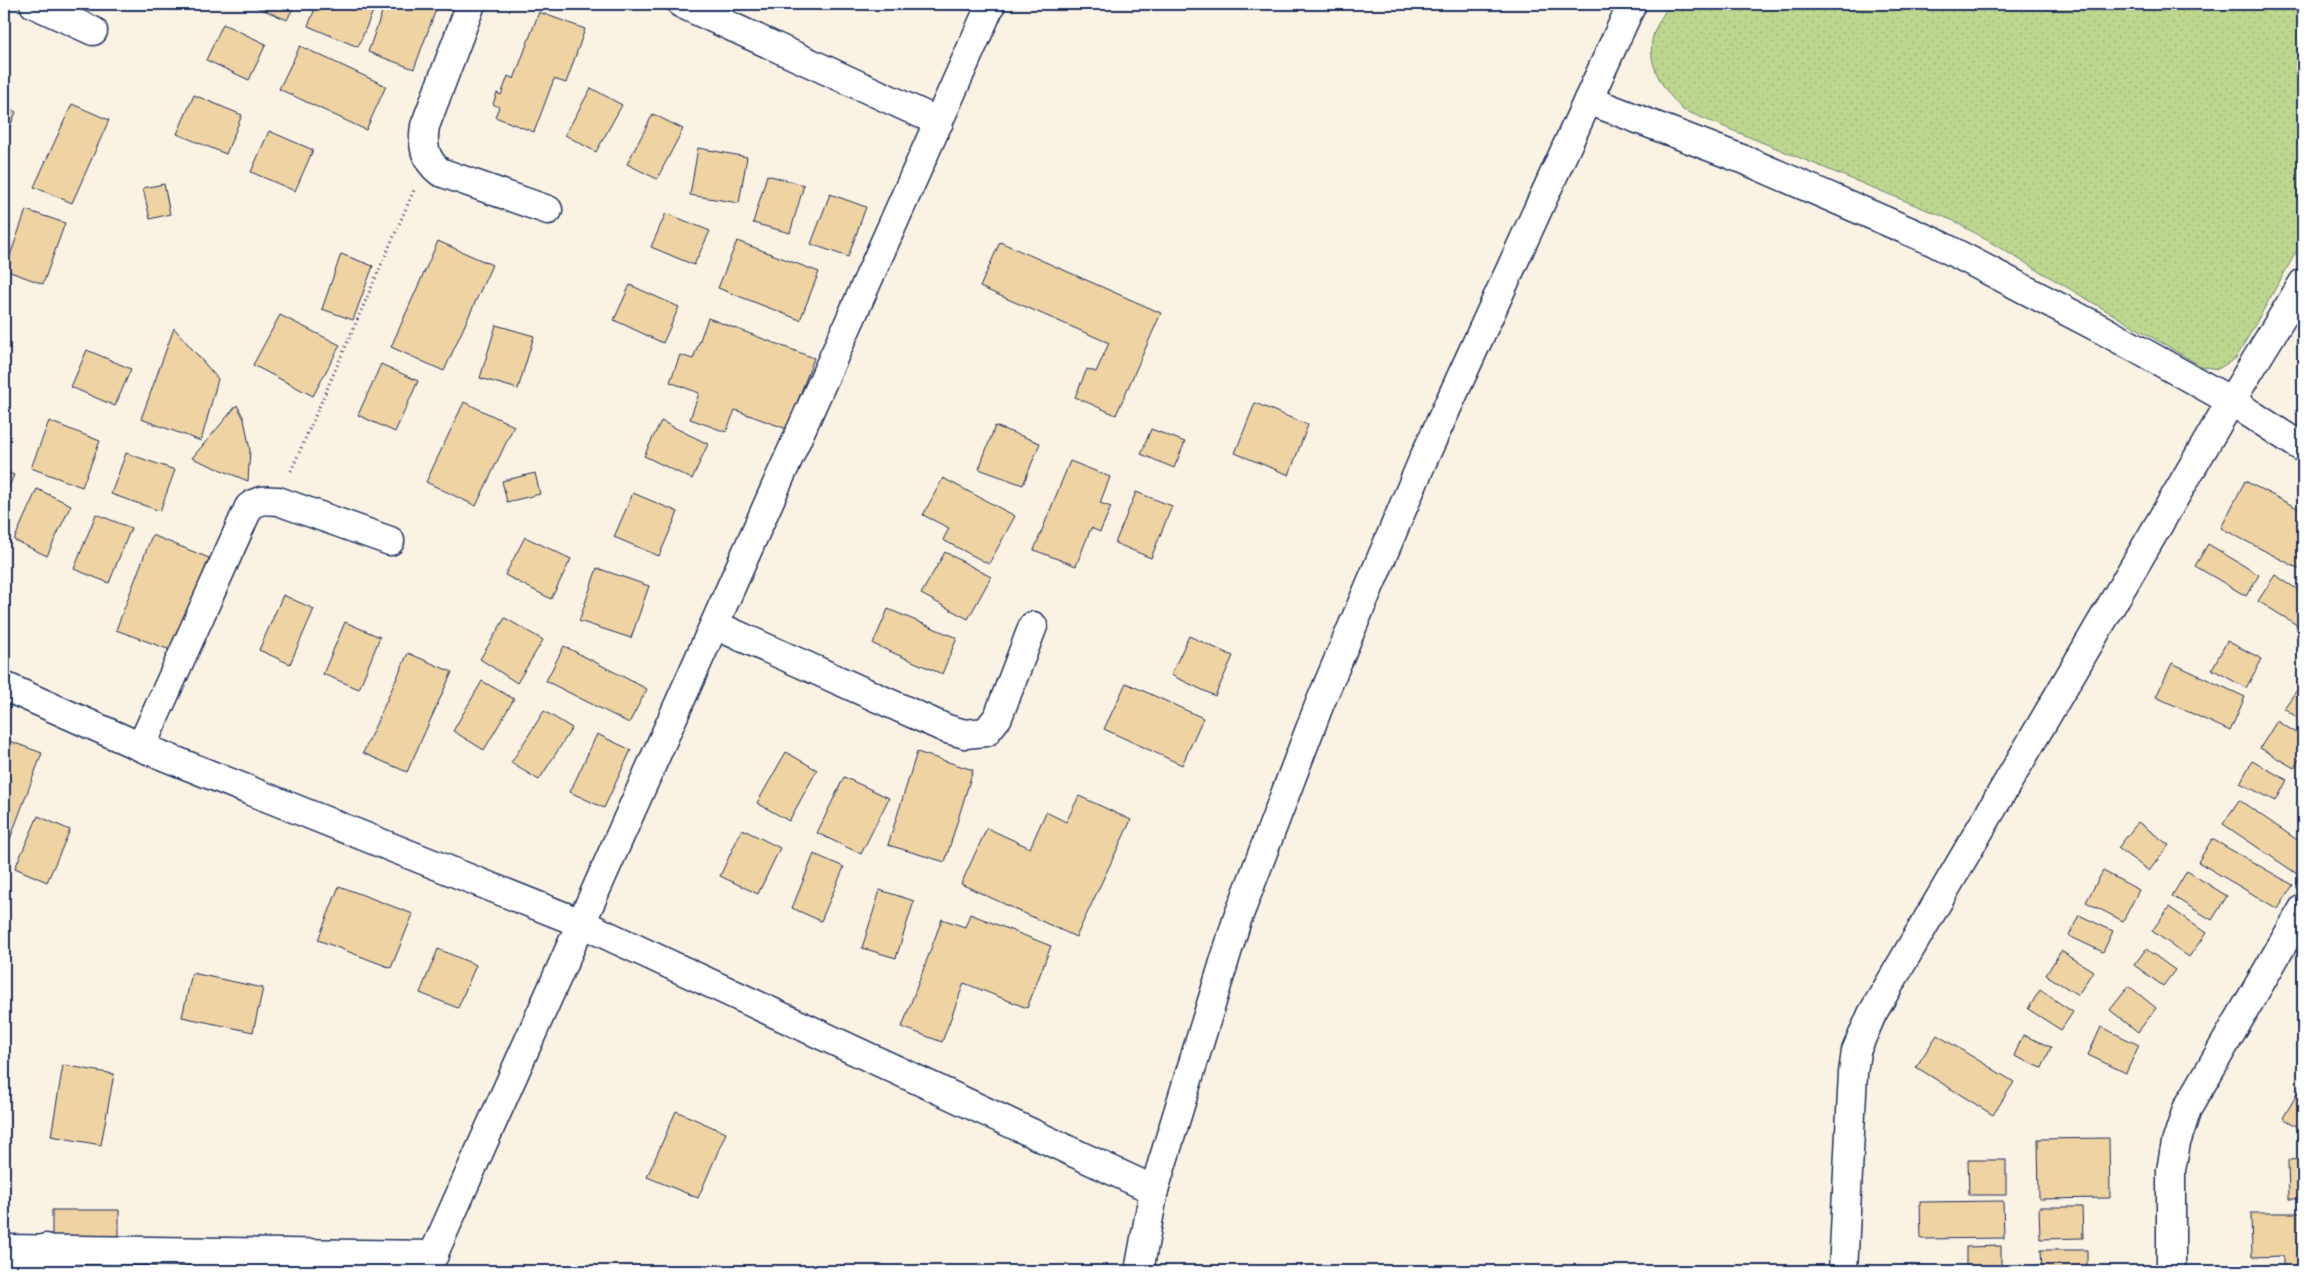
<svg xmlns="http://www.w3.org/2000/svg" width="2307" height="1275" viewBox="0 0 2307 1275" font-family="'Gochi Hand',sans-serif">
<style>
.grass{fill:url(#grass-dots);stroke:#6c8376}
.building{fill:#efd3a3;stroke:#1b2f5e}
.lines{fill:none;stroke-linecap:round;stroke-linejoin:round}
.street-casing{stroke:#1b2f5e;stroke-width:31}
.secondary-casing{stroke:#1b2f5e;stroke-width:31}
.path{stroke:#1b2f5e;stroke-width:3;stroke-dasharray:1 4;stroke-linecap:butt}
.street{stroke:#fff;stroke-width:28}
.secondary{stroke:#fff;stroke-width:28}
</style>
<defs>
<pattern id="grass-dots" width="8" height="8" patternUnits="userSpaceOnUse" patternTransform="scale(1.25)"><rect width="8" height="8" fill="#bed78e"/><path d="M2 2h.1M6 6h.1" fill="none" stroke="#a3b97d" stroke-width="1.8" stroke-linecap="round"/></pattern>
</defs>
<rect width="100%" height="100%" fill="#faf2e3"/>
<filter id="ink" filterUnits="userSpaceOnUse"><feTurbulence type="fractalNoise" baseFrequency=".02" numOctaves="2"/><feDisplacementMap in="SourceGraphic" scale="10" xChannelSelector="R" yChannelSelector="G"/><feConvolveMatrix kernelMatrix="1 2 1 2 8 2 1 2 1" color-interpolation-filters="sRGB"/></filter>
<g filter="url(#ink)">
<path class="grass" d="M1669,4h634v236l-67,118 -18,11 -17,-3 -247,-145 -271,-111c-19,-20 -37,-44 -30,-74 3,-11 11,-22 16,-32z"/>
<path class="building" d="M250,4h45l-8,16z
M317,4h59l-18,43 -50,-21z
M385,4h53l-24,65 -46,-17z
M539,12l46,17 -19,54 -12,-4 -20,53 -39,-15 4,-10 -6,-3 4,-11 4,2 7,-19 6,3z
M223,24l43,20 -17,36 -43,-20z
M300,46l86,40 -20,44 -87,-41z
M591,88l31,17 -26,47 -31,-17z
M194,95l48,20 -16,39 -49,-20z
M72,104l37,16 -37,83 -38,-16z
M4,106l12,6 -12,29z
M653,114l30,15 -26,50 -30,-15z
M269,131l44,19 -18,41 -44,-19z
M698,148l49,9 -8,46 -49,-8z
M767,175l37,10 -14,48 -37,-10z
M164,184l6,30 -20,5 -7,-31z
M830,194l36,13 -18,50 -37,-13z
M26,210l39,13 -22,61 -38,-14z
M666,213l44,18 -16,34 -43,-18z
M438,241l54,24 -48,106 -53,-24z
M737,241l82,31 -19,48 -82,-32z
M1000,242l161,71 -45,102 -41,-18 12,-28 9,3 13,-29 -129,-56z
M341,254l32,12 -20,54 -31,-11z
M630,285l49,22 -16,36 -49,-23z
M280,315l60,30 -27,51 -60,-31z
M708,318l106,40 -27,71 -52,-19 -9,22 -36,-13 9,-26 -29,-11 10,-27 13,4z
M496,325l38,11 -16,53 -38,-11z
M174,328l44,51 -17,62 -60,-22z
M87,350l44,19 -16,37 -44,-19z
M381,364l37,17 -23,51 -37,-17z
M464,402l50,24 -38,80 -50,-24z
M1255,403l53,22 -19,50 -54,-22z
M237,405l7,14 6,31 -2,31 -56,-23z
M49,421l51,20 -18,46 -51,-19z
M661,421l47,23 -16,35 -48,-23z
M995,426l45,17 -17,42 -44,-16z
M1151,429l34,13 -11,26 -33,-14z
M126,453l49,17 -15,41 -49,-17z
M1070,461l40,16 -10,26 11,4 -11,25 -9,-4 -15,38 -42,-16z
M4,471l10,4 -10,23z
M535,473l5,21 -33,8 -5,-21z
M943,478l72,38 -26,48 -46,-24 6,-12 -26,-13z
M2245,481l58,30v60l-82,-43z
M37,489l34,16 -24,51 -33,-16z
M1136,492l36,14 -21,52 -36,-15z
M633,493l45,19 -19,44 -45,-19z
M96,514l35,14 -22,55 -35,-14z
M152,535l57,23 -36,93 -57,-21z
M525,537l46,22 -20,40 -46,-24z
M2208,544l51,31 -13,21 -51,-30z
M945,552l46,25 -23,42 -47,-25z
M597,568l52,18 -18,52 -52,-17z
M2275,575l28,18v22l-6,10 -39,-24z
M283,595l31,14 -24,55 -31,-14z
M888,609l69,29 -15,36 -69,-30z
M505,618l38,22 -26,43 -37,-24z
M345,622l35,15 -21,52 -36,-15z
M1189,636l44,20 -18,40 -44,-21z
M2227,641l35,18 -16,29 -34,-19z
M564,646l83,43 -18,34 -83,-42z
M408,653l44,19 -45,100 -44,-19z
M2172,663l73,34 -15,34 -74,-34z
M482,681l32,18 -30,51 -31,-19z
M1126,683l77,35 -21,47 -78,-36z
M2297,690l6,5v27l-19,-14z
M544,711l28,17 -33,52 -28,-17z
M2277,721l26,16v16l-9,15 -34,-20z
M597,734l34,16 -27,58 -34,-16z
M4,739l38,14 -38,102z
M786,752l31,18 -28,51 -32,-18z
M917,752l56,18 -28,92 -57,-17z
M2252,761l35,19 -11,21 -36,-18z
M844,777l45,21 -28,56 -44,-21z
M1079,796l52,24 -55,117 -115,-53 26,-56 43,20 16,-36 20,10z
M2239,800l64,44v34l-80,-54z
M38,816l32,14 -23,52 -32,-14z
M2138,822l31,23 -20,26 -31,-23z
M742,829l38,19 -22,46 -38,-18z
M2212,839l81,46 -15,24 -80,-47z
M814,854l30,13 -23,54 -29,-13z
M2103,871l36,19 -16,31 -37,-19z
M2187,871l40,25 -15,24 -40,-24z
M339,886l74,28 -22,54 -73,-28z
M880,890l34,11 -18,57 -34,-10z
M2169,907l37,26 -17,24 -37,-26z
M970,914l81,32 -24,62 -63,-25 -22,59 -40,-15 40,-108 23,8z
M2079,915l34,16 -10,21 -34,-16z
M438,949l38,16 -18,43 -38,-15z
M2146,949l29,21 -12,16 -29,-21z
M2061,951l32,20 -15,24 -32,-20z
M192,973l71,15 -10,44 -71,-15z
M2129,986l27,22 -18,24 -28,-22z
M2040,990l33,22 -12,18 -33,-21z
M2101,1027l38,18 -13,28 -38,-18z
M1937,1035l77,47 -21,33 -77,-48z
M2023,1035l28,12 -9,21 -28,-12z
M63,1065l51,9 -13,71 -50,-9z
M2300,1089l3,1v40l-20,-12z
M676,1111l50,22 -28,65 -51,-21z
M2109,1138l1,60 -71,1 -1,-60z
M2303,1159v40h-14l-1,-39z
M1968,1160h38v35h-37z
M2003,1201l1,37 -83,1 -1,-37z
M2039,1207h43l1,31 -43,1z
M52,1210h67v30l-67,-1z
M2251,1213h52v58h-20v-15l-31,1z
M2001,1246v25h-35v-24z
M2041,1250h46v21h-45z"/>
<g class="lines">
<g class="street-casing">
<path id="street" d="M34,4l59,27
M471,4l-46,122c-3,19 -1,33 15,46l108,38
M682,4l257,118
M1588,100l159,61 187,81 167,87 130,72 72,47
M715,625l232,104 18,5 21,-2 12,-15 35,-91
M4,686l137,61 442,177 571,266
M141,747l108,-240c10,-8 17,-7 29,-6l112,40
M4,1249l430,6
M45,1271l1,-23
M426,1271l565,-1267
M1843,1271l10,-198 3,-22 16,-37 359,-613 72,-118
M2171,1271v-101l5,-27 11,-34 116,-200"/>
</g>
<g class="secondary-casing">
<path id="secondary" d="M1139,1271l15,-81 83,-270 83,-217 103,-243 209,-456"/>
</g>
<path class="path" d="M291,471l123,-281"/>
<use href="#street" class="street"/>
<use href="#secondary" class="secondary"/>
</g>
</g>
<rect width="2307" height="1275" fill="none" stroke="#fff" stroke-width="20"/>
<rect x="10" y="10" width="2287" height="1255" fill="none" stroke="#1b2f5e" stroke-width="2" filter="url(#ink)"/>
</svg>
